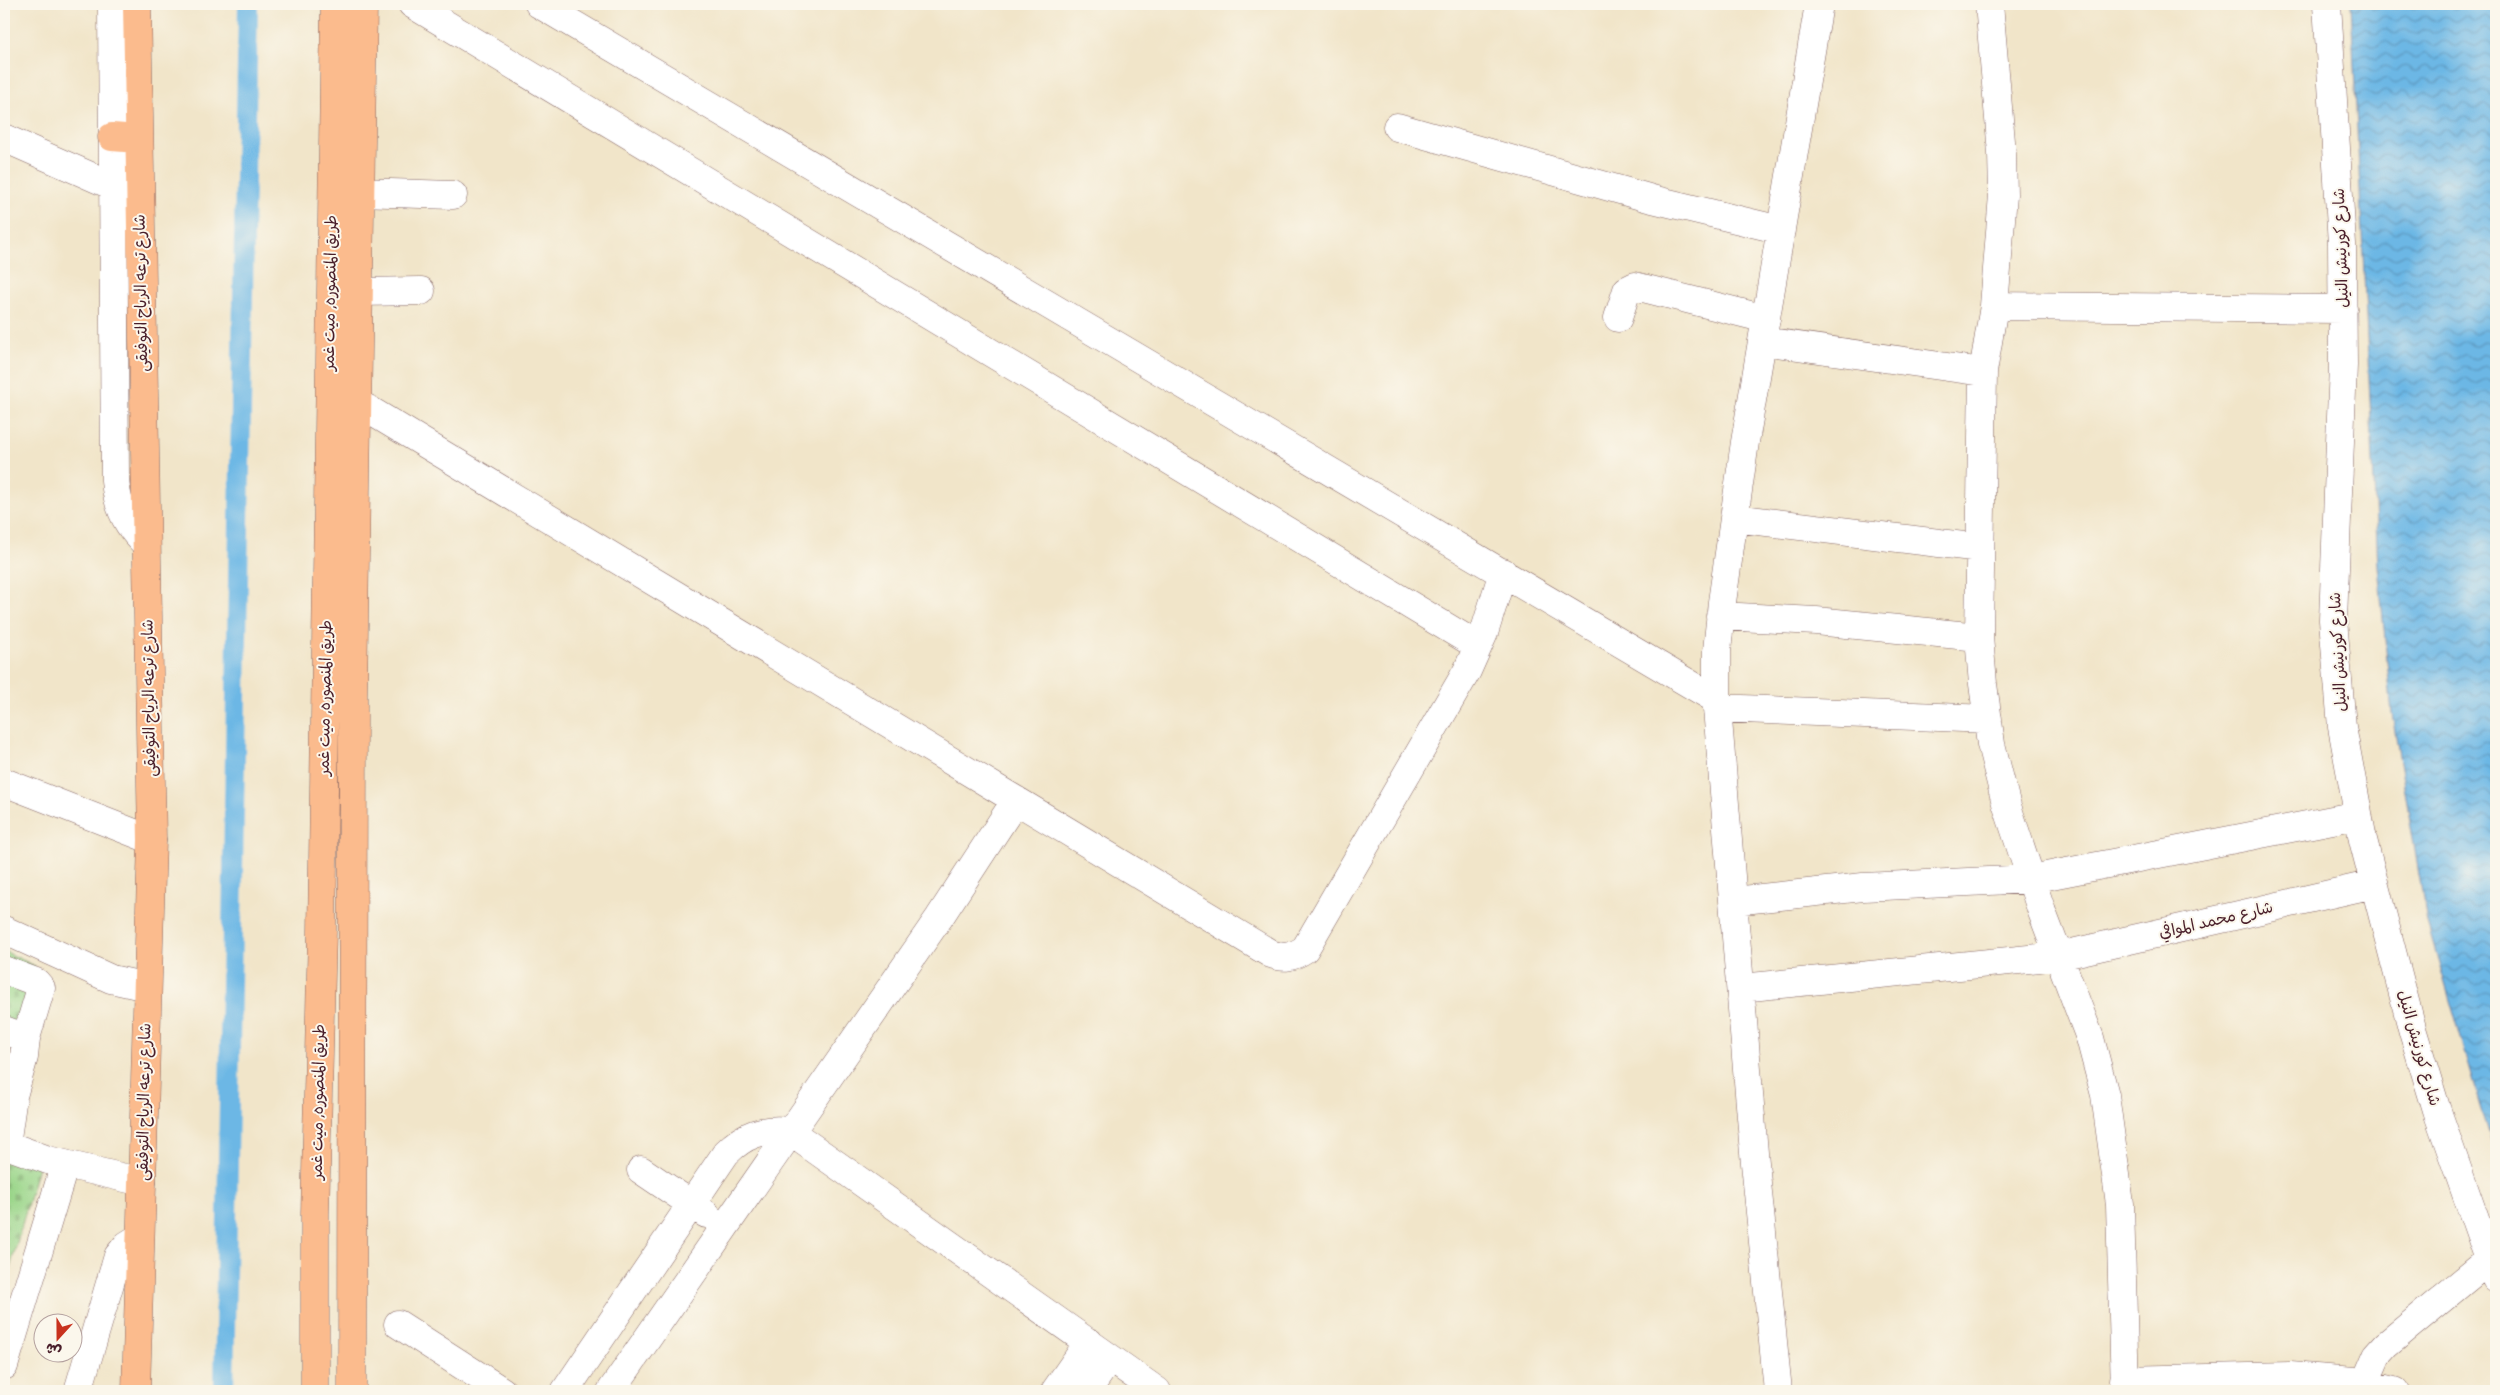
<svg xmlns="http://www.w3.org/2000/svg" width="2500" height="1395" viewBox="0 0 2500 1395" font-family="Pangolin,'Playpen Sans Arabic',sans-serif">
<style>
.cemetery{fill:url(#cemetery-stones);stroke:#727a5a}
.water{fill:url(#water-waves);stroke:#5b6b88}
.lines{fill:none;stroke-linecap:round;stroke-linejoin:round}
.canal{stroke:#6cb7e5;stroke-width:20}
.minor-casing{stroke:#846462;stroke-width:29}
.major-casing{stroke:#846462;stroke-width:29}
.highway-casing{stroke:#846462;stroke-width:29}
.minor{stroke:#fff;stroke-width:28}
.major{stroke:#fbbb8d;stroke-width:28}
.highway{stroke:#fbbb8d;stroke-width:28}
.labels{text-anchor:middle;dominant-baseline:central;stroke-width:4;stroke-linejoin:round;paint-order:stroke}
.street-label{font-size:16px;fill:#4a1f2b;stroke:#fbf7ec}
</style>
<defs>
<pattern id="cemetery-stones" width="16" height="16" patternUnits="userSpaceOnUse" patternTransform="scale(1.25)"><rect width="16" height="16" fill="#9ad589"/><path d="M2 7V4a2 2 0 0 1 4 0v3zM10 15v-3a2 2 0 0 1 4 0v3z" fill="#86b676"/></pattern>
<pattern id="water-waves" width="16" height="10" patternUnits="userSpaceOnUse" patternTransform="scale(1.25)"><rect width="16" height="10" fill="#6cb7e5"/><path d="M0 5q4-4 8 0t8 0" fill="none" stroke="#5b94ba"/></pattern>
</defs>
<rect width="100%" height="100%" fill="#fbf7ec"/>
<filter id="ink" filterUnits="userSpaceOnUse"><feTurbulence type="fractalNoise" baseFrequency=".02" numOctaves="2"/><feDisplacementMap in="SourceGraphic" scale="10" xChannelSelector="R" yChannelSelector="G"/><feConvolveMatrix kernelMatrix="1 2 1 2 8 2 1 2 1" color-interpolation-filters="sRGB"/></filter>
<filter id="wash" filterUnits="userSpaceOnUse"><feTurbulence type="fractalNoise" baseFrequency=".0096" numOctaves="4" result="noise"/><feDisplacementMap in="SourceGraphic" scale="20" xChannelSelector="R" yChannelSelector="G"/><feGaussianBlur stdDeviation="1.12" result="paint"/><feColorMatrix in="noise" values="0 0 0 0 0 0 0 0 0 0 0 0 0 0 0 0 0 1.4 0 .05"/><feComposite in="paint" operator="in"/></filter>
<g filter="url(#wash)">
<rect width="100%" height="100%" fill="#f1e5c9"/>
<path class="cemetery" d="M4,951l31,15 -31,103z
M4,1148l35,15 -35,127z"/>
<path class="water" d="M2351,4h145v1154l-69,-236 -35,-208 -14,-148z"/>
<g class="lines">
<path class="canal" d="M224,1391l24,-1387"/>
</g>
</g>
<g filter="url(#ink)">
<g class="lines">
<g class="minor-casing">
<path id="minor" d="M112,4l3,476c2,26 11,46 31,64
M412,4l1066,642
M539,4l1178,696
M1989,4l13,149 1,42 -9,111 -11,66 -4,265 4,47 8,60 15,59 36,109 48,126 15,57 15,109 5,187
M2327,4l15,240 1,121 -10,255 9,107 21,113 50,192 24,79 59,168
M1397,127l255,72 129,31
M4,138l109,48
M359,192l94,3
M358,292l63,-1
M1994,306l349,3
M1618,318l9,-28 8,-4 131,33
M1763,341l220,31
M356,402l915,552c13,5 22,3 34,-5l162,-278 17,-38 19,-61
M1734,518l246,30
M1720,616l96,5 163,16
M1717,708l271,11
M4,782l148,58
M1734,901l129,-14 168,-8 327,-64
M4,930l107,49 36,8
M4,970l32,12 5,6 -15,50
M1741,988l318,-32 315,-72
M4,1030l22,8 -2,19 -11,39 -7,49
M4,1144l44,16 94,22
M641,1170l65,44
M398,1324l104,67
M4,1366l61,-202
M2124,1380l166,-4 64,5 41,10
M2365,1383l12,-28 9,-10 103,-85
M78,1391l40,-135 9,-11 13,-8
M565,1391l161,-238c19,-19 37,-25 63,-22l368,260
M611,1391l328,-473 77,-118
M1055,1391l34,-49
M1087,1391l23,-33
M1778,1391l-24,-238 -37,-445v-57l5,-49 23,-160 74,-438"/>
</g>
<g class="major-casing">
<path id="major" d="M112,137l26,2
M136,1391l16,-551 -15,-836"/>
</g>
<g class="highway-casing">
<path id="highway" d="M315,1391v-177l7,-282 13,-928
M352,1391l1,-697 10,-690"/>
</g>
<use href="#minor" class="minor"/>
<use href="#major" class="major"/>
<use href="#highway" class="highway"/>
</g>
</g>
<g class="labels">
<g class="street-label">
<text transform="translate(2341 248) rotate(-92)">شارع كورنيش النيل</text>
<text transform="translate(141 293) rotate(-91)">شارع ترعه الرياح التوفيقى</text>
<text transform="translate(330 293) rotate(-89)">طريق المنصوره, ميت غمر</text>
<text transform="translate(2338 652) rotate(-93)">شارع كورنيش النيل</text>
<text transform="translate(149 698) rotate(-91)">شارع ترعه الرياح التوفيقى</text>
<text transform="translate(325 698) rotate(-89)">طريق المنصوره, ميت غمر</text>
<text transform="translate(2216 920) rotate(-13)">شارع محمد الموافي</text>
<text transform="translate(2419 1048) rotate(74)">شارع كورنيش النيل</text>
<text transform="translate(144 1102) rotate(-89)">شارع ترعه الرياح التوفيقى</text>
<text transform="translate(318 1102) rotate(-89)">طريق المنصوره, ميت غمر</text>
</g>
</g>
<rect width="2500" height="1395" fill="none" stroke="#fbf7ec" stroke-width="20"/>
<g transform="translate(58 1338) rotate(201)"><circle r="24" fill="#fbf7ec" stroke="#b4a19f"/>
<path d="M0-4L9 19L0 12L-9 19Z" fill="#c8321e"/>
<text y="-8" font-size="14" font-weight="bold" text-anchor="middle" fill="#4a1f2b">ش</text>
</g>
</svg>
